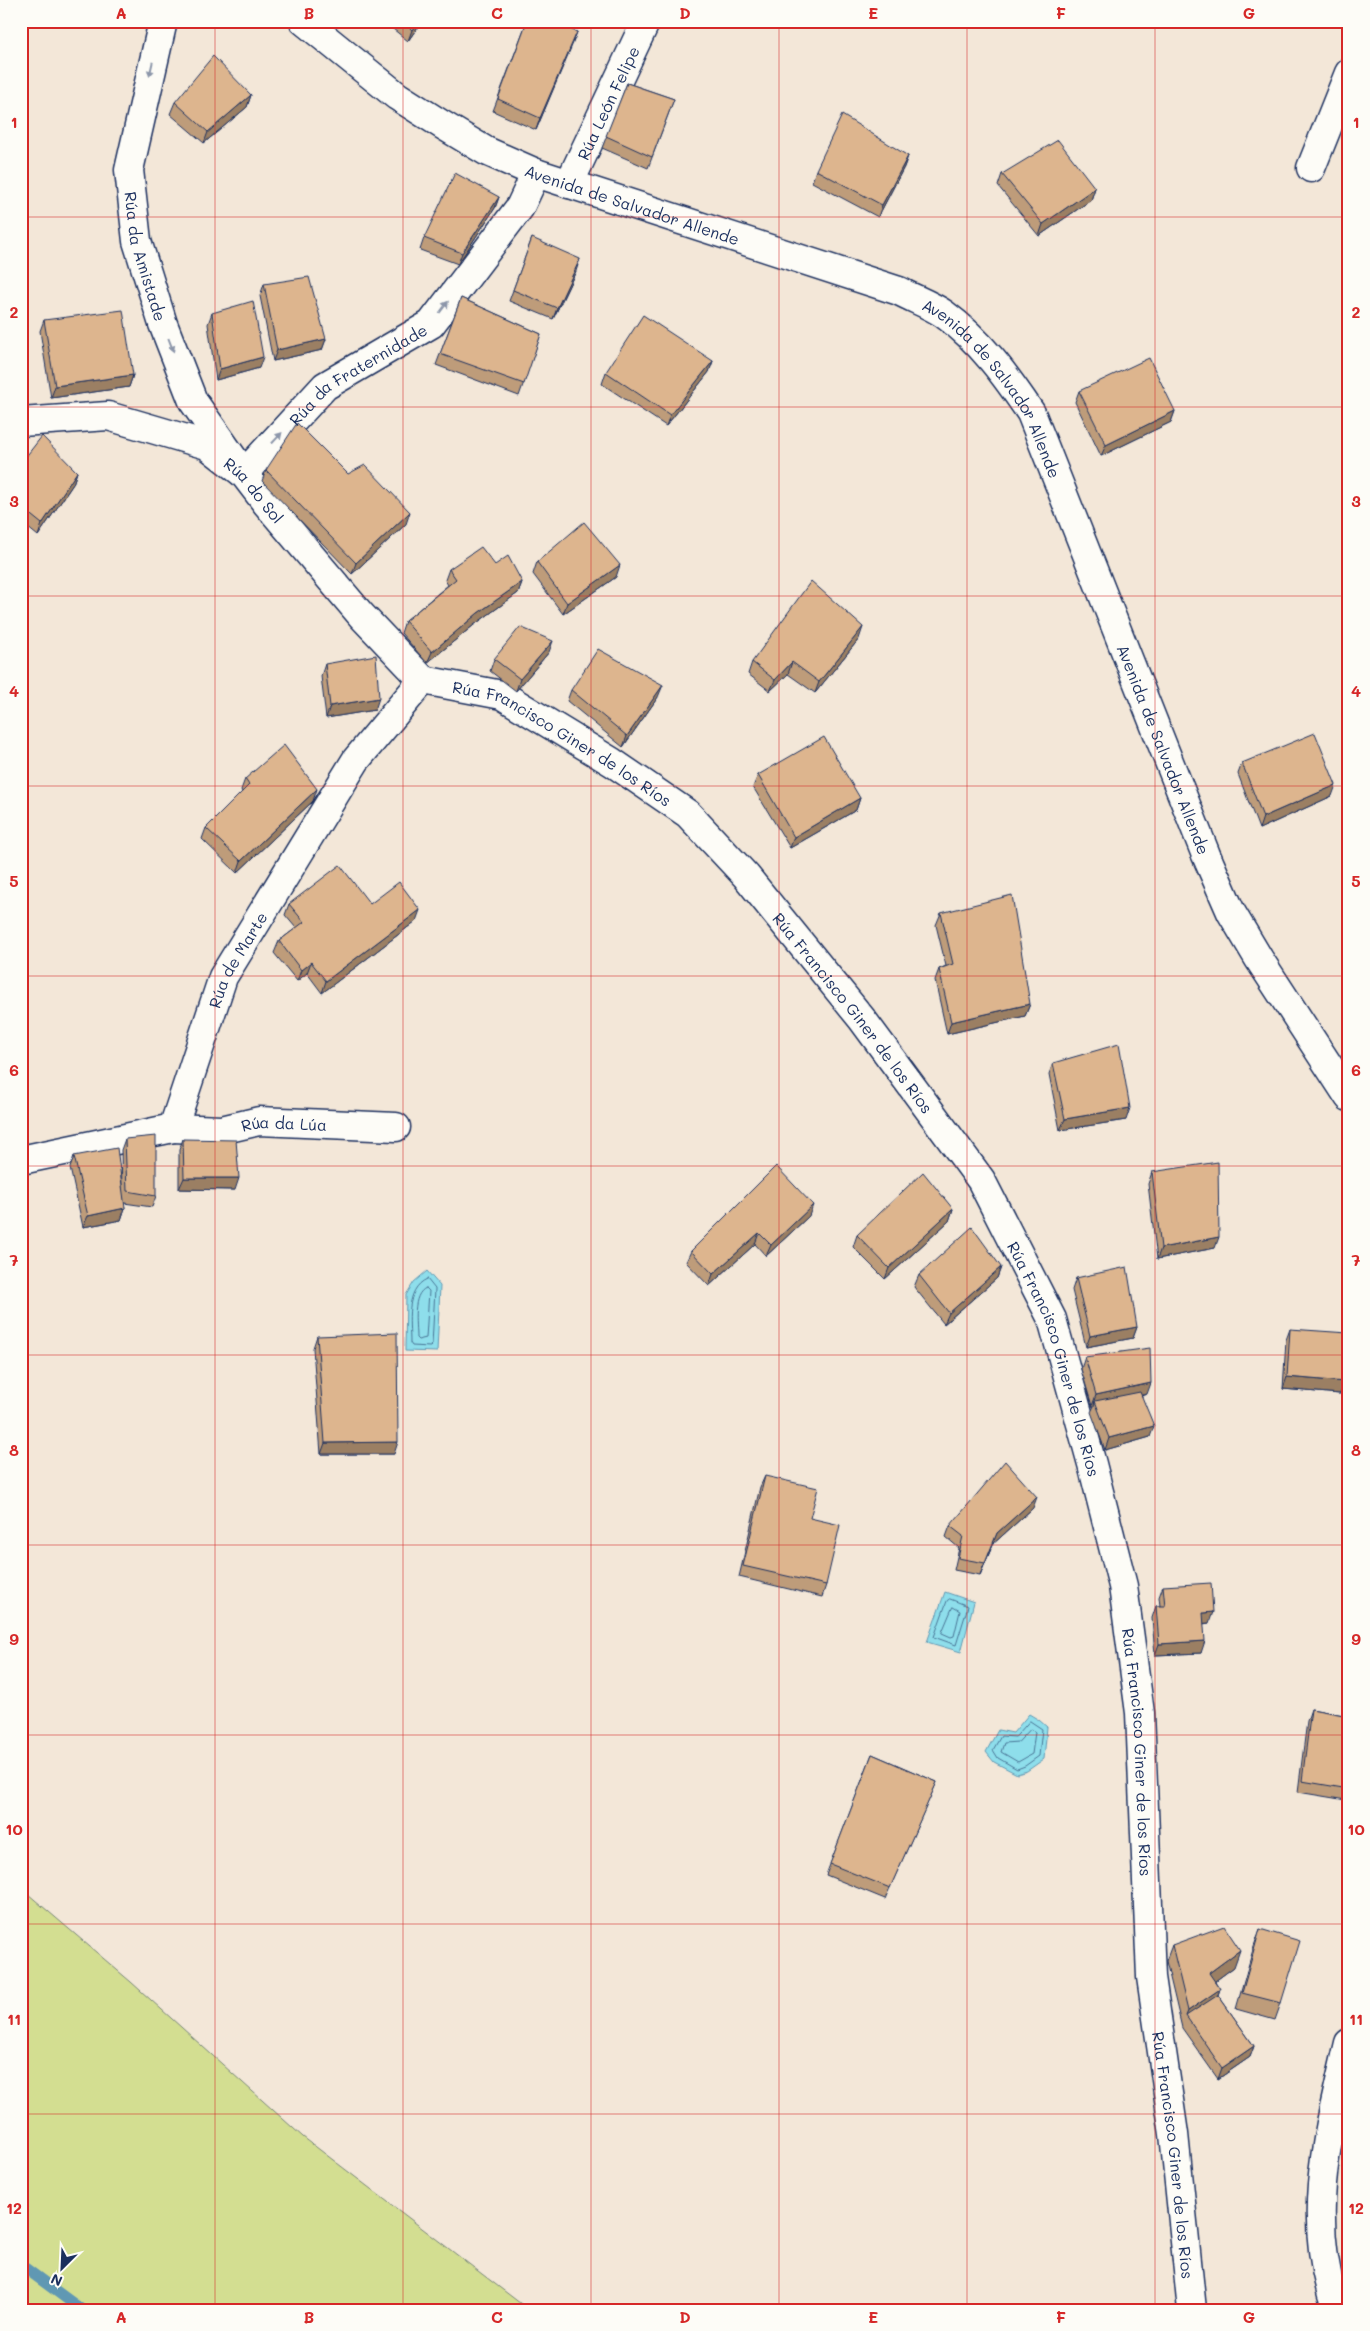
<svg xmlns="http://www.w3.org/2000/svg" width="1370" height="2331" viewBox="0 0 1370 2331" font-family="Mali,sans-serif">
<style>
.green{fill:#d3de91;stroke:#778678}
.water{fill:#8edeeb;stroke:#6098b3}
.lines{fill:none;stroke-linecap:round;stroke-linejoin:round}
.shore{stroke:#497596;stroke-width:1}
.stream{stroke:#6098b3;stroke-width:11}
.minor-casing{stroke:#1b2f5e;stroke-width:31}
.minor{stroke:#fdfcf7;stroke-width:28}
.wall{fill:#be9c7a;stroke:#1b2f5e}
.shaded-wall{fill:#9b7f63;stroke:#1b2f5e}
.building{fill:#ddb58e;stroke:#1b2f5e}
.oneway{fill:#8c96aa}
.grid{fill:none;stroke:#d62828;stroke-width:1;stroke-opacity:0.55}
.labels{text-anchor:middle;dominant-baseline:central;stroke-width:4;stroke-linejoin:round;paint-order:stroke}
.street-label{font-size:16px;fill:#1b2f5e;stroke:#fdfcf7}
.neatline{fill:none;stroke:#d62828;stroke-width:2}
.grid-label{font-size:16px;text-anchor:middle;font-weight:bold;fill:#d62828}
</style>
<rect width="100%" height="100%" fill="#f3e7d8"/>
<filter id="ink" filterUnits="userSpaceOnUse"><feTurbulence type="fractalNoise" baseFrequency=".02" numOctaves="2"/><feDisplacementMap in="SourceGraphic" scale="10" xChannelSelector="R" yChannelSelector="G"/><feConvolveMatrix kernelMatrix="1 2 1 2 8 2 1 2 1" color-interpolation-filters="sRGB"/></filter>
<g filter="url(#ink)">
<path class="green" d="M21,1888l110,94 172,155 226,173h-508z"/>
<path class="water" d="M427,1271l13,15 -3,66 -32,-1 1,-56 8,-13z
M945,1592l29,10 -13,50 -34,-10z
M1029,1714l10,6 8,7 -3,32 -17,12 -10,3 -23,-12 -8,-10 12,-22 15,3z"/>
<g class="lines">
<path class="shore" d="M427,1279l8,10 -3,56 -2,2 -18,-1 -2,-3c0,-20 -6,-54 17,-64z
M426,1288l3,3 -3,47 -8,2 -2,-2c0,-14 -5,-44 10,-50z
M950,1599l18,7 -12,39 -22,-8 13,-36z
M953,1607l7,4 -6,25 -3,1 -9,-4z
M1030,1721l12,8 -3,27 -14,10 -8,3 -19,-11 -5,-8 8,-14 14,1z
M1031,1729l4,3 -3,22 -14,8 -17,-10 3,-9 14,-1z"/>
<path class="stream" d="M21,2265l61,45"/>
<g class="minor-casing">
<g id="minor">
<path id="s1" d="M163,21l-34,149 8,71 26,83 30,77 51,73 81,-88 106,-62 89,-117 16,-34"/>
<path id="s2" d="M304,21l93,75 44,28 45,27 50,22 363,118c15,8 32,14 45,23 37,27 62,62 87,99l175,442 25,57 28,47 90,138"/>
<path d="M1311,168l38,-95"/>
<path id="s3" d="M569,184l77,-163"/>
<path id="s4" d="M21,422l87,-6 99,29 37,29 23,30 94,111 62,65"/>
<path id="s5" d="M423,680l79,15 110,67 76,52 58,62 116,143 119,161 71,139 40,145 31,122 17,127 11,264 23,157 18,176"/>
<path id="s6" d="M173,1128l48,2 38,-9 137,6"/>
<path id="s7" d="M21,1160l152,-32 50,-151 133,-217 67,-80"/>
<path d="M1337,2310c-33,-92 -9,-176 12,-267"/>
</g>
</g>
<use href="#minor" class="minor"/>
</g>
<path class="wall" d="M383,21h39l-14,20z
M527,21l50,11 -41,98 -43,-19z
M627,83l47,16 -26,69 -46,-20z
M251,95l-4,12 -43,36 -34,-29 5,-12z
M908,156l-4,11 -26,50 -66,-35 4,-12z
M1002,174l93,14 -4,12 -52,36 -41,-50z
M499,197l-4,11 -37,56 -38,-14 4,-12z
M532,238l44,33 -23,48 -44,-18z
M264,284l62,55 -4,11 -49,11 -13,-65z
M461,298l80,36 -22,62 -83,-31z
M212,313l47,55 -43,12 -8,-56z
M44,320l89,55 -4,12 -78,11 -11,-67z
M713,361l-4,11 -43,54 -64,-42 4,-12z
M1079,391l96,20 -4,11 -70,34 -26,-54z
M21,463l56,9 -4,12 -35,52 -17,-14z
M266,470l82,4 58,50 -54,50 -90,-93z
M537,562l79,15 -53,37 -30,-40z
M495,565l27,17 -4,11 -44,32 -47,38 -26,-30 4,-12 43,-36 -3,-5 4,-11z
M859,639l-44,54 -27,-19 -18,17 -22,-17 4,-12z
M549,652l-33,39 -26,-20 4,-12z
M325,664l50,46 -49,8 -5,-42z
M571,690l87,7 -35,50 -56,-46z
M1242,763l90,33 -73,33 -21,-55z
M758,775l102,23 -4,12 -66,38 -37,-61z
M245,779l68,22 -76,72 -35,-34 4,-11 36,-36 -1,-2z
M289,904h81l46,17 -94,72 -15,-20 -10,8 -23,-28 5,-12 17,-13 -11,-13z
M941,913l89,91 -5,12 -78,18 -12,-54 4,-11 7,-3 -10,-41z
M1053,1063l73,57 -66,10 -11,-56z
M125,1139l31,57 -4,11 -28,-4 1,5 -4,12 -38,7 -13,-59 4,-12 48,33 -1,-39z
M183,1139l52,51 -56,-1v-39z
M1152,1172l63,76 -58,11 -9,-75z
M953,1209l-4,12 -64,58 -32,-32 4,-12z
M809,1216l-43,40 -11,-12 -46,42 -23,-24 5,-11z
M1001,1267l-4,11 -53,46 -30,-37 5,-12z
M1076,1278l61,49 -4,11 -47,9 -14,-57z
M1290,1329l50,65 -57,-5 3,-49z
M317,1336l77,118h-73l-8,-106z
M1085,1357l62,37 -6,2 9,41 -45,13 -14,-38 3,-6h-2l-11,-37z
M765,1476l45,42 16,67 -4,12 -83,-20 21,-90z
M1033,1508l-40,36 -13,31 -26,-5 5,-22 -13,-11 4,-11z
M1163,1586l46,37 -6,1 -2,29 -46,2 -3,-37 4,-12h4l-1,-9z
M1311,1709l38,7v76l-3,8 -48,-8 9,-71z
M872,1754l65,28 -5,11 -47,106 -59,-24z
M1260,1929l21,74 -6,17 -39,-11 18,-63z
M1172,1945l62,22 -19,14 5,8 -2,6 36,51 -4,11 -32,22 -36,-51 -16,-67z"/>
<path class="shaded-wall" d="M418,21h4l-14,20 4,-11z
M577,32l-4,11 -37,87 4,-12z
M251,95l-4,12 -43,36 4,-11z
M908,156l-4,11 -26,50 4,-12z
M1095,188l-4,12 -52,36 4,-12z
M499,197l-4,11 -37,56 4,-11z
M580,259l-4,12 -23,48 4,-11z
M326,339l-4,11 -49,11 4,-11z
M263,357l-4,11 -43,12 4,-11z
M713,361l-4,11 -43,54 4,-11z
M133,375l-4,12 -78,11 4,-12z
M1175,411l-4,11 -70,34 5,-11z
M77,472l-4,12 -35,52 4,-12z
M410,512l-4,12 -54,50 4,-11z
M620,565l-4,12 -53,37 4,-11z
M522,582l-4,11 -44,32 -47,38 5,-11 46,-39z
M863,627l-4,12 -44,54 4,-11z
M553,641l-4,11 -33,39 4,-12z
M792,662l-4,12 -18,17 5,-11z
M663,685l-5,12 -35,50 4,-11z
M379,698l-4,12 -49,8 4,-12z
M1336,785l-4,11 -73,33 4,-12z
M317,789l-4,12 -76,72 4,-12z
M860,798l-4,12 -66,38 4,-11z
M420,910l-4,11 -94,72 4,-12z
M311,962l-4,11 -10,8 4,-11z
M1030,1004l-5,12 -78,18 4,-12z
M1130,1108l-4,12 -66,10 5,-11z
M184,1178h55l-4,12 -56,-1z
M813,1205l-4,11 -43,40 5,-11z
M125,1208l-4,12 -38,7 5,-11z
M953,1209l-4,12 -64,58 4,-11z
M759,1233l-4,11 -46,42 4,-12z
M1219,1237l-4,11 -58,11 4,-11z
M1001,1267l-4,11 -53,46 5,-11z
M1137,1327l-4,11 -47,9 4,-11z
M1287,1377l58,5 -5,12 -57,-5z
M1151,1383l-4,11 -50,11 -2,-4 -1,5h-2l4,-11z
M1154,1426l-4,11 -45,13 4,-12z
M398,1442l-4,12h-73l4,-11z
M1037,1497l-4,11 -40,36 -13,31 17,-42z
M1213,1612l-4,11 -11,1 5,-11z
M1205,1641l-4,12 -46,2 4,-11z
M1240,1950l-6,17 -31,23 6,-17z
M1220,1989l-6,17 -28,10 2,-5z
M1254,2046l-4,11 -32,22 4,-11z"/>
<path class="building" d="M402,21h16l-6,9z
M527,21h24l26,11 -37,86 -42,-19z
M213,56l38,39 -43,37 -33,-30z
M627,83l47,16 -22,58 -46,-21z
M842,115l66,41 -26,49 -66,-35z
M1058,140l37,48 -52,36 -41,-50z
M455,173l44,24 -37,56 -38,-15z
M532,238l48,21 -23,49 -44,-18z
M309,277l17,62 -49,11 -13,-66z
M461,298l80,36 -17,50 -84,-30z
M253,301l10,56 -43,12 -8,-56z
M123,310l10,65 -78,11 -11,-66z
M643,315l70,46 -43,54 -64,-43z
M1149,358l26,53 -69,34 -27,-54z
M297,423l51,51 17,-9 45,47 -54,51 -90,-93z
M42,436l35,36 -35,52 -21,-17v-44z
M584,522l36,43 -53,38 -30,-41z
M481,547l14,18 13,-9 14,26 -44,31 -46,39 -27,-31 51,-42 -7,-10z
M811,581l52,46 -44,55 -27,-20 -17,18 -23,-18z
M520,627l33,14 -33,38 -26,-20z
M598,649l65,36 -36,51 -56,-46z
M376,655l3,43 -49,8 -5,-42z
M1315,733l21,52 -73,32 -21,-54z
M824,737l36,61 -66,39 -36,-62z
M284,745l33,44 -76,72 -35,-33 43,-43 -4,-6z
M340,865l30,39 29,-22 21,28 -94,71 -15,-19 -10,8 -22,-29 25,-19 -15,-18z
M1012,895l18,109 -79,18 -12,-53 14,-5 -12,-51z
M1119,1044l11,64 -65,11 -12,-56z
M156,1136v60l-29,-5 -2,-52z
M183,1139l53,1 3,38h-55z
M117,1148l8,60 -37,8 -14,-60z
M1218,1162l1,75 -58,11 -9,-76z
M776,1166l37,39 -42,40 -12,-12 -46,41 -22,-23z
M923,1172l30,37 -64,59 -32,-33z
M972,1227l29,40 -52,46 -30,-38z
M1127,1267l10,60 -47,9 -14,-58z
M1290,1329l58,4 -3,49 -58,-5z
M397,1333l1,109 -73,1 -8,-107z
M1150,1348l1,35 -55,12 -11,-38z
M1140,1392l14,34 -45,12 -14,-37z
M1005,1461l32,36 -40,36 -12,30 -27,-5 5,-22 -13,-10z
M765,1476l53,12 -8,30 30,7 -14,60 -83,-19z
M1211,1583l2,29 -10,1 2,28 -46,3 -3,-38h9l-2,-20z
M1311,1709l38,7v73l-47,-8z
M872,1754l65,28 -47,106 -60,-24z
M1224,1926l16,24 -31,23 11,16 -32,22 -16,-66z
M1260,1929l40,12 -19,62 -39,-10z
M1218,1995l36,51 -32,22 -36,-52z"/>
<defs><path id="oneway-solid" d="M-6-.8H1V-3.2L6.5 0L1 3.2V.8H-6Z" transform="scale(1.25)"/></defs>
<g class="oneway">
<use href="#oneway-solid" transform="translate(151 69) rotate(103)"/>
<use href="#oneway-solid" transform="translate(444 307) rotate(-53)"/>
<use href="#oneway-solid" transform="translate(171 345) rotate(69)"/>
<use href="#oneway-solid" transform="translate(277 438) rotate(-47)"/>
</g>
</g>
<path class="grid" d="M215,21v2289M403,21v2289M591,21v2289M779,21v2289M967,21v2289M1155,21v2289M21,217h1328M21,407h1328M21,596h1328M21,786h1328M21,976h1328M21,1166h1328M21,1355h1328M21,1545h1328M21,1735h1328M21,1924h1328M21,2114h1328"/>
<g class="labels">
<g class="street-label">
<text stroke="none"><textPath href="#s3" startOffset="90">Rúa León Felipe</textPath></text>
<text stroke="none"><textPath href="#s2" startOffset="380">Avenida de Salvador Allende</textPath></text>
<text stroke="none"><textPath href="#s1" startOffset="241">Rúa da Amistade</textPath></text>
<text stroke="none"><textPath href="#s1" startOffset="636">Rúa da Fraternidade</textPath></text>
<text stroke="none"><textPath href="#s2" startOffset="800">Avenida de Salvador Allende</textPath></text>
<text stroke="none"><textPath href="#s4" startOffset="256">Rúa do Sol</textPath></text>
<text stroke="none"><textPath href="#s5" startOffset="155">Rúa Francisco Giner de los Ríos</textPath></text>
<text stroke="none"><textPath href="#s2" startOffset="1205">Avenida de Salvador Allende</textPath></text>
<text stroke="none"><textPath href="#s7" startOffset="336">Rúa de Marte</textPath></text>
<text stroke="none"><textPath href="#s5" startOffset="560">Rúa Francisco Giner de los Ríos</textPath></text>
<text stroke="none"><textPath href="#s6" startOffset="112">Rúa da Lúa</textPath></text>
<text stroke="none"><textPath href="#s5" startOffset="965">Rúa Francisco Giner de los Ríos</textPath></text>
<text stroke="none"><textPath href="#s5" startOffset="1370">Rúa Francisco Giner de los Ríos</textPath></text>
<text stroke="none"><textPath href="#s5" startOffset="1775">Rúa Francisco Giner de los Ríos</textPath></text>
</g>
</g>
<rect width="1370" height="2331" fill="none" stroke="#fdfcf7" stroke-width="55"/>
<g transform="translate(62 2268) rotate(204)" stroke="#fdfcf7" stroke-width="4" paint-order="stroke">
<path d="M0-4L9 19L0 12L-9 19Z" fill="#1b2f5e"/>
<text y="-8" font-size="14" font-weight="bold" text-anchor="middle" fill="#1b2f5e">N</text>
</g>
<rect x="28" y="28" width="1314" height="2276" class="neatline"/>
<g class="grid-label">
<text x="121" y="19">A</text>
<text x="309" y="19">B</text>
<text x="497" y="19">C</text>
<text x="685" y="19">D</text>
<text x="873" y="19">E</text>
<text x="1061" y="19">F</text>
<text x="1249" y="19">G</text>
<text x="14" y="128">1</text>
<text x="1356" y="128">1</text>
<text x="14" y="318">2</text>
<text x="1356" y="318">2</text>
<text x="14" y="507">3</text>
<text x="1356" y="507">3</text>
<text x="14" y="697">4</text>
<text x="1356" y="697">4</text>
<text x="14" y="887">5</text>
<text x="1356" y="887">5</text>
<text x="14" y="1076">6</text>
<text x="1356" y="1076">6</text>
<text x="14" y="1266">7</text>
<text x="1356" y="1266">7</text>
<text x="14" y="1456">8</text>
<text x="1356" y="1456">8</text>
<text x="14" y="1645">9</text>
<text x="1356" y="1645">9</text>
<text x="14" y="1835">10</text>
<text x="1356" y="1835">10</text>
<text x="14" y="2025">11</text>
<text x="1356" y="2025">11</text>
<text x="14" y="2214">12</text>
<text x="1356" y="2214">12</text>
<text x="121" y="2323">A</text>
<text x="309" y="2323">B</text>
<text x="497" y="2323">C</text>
<text x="685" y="2323">D</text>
<text x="873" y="2323">E</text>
<text x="1061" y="2323">F</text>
<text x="1249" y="2323">G</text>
</g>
</svg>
